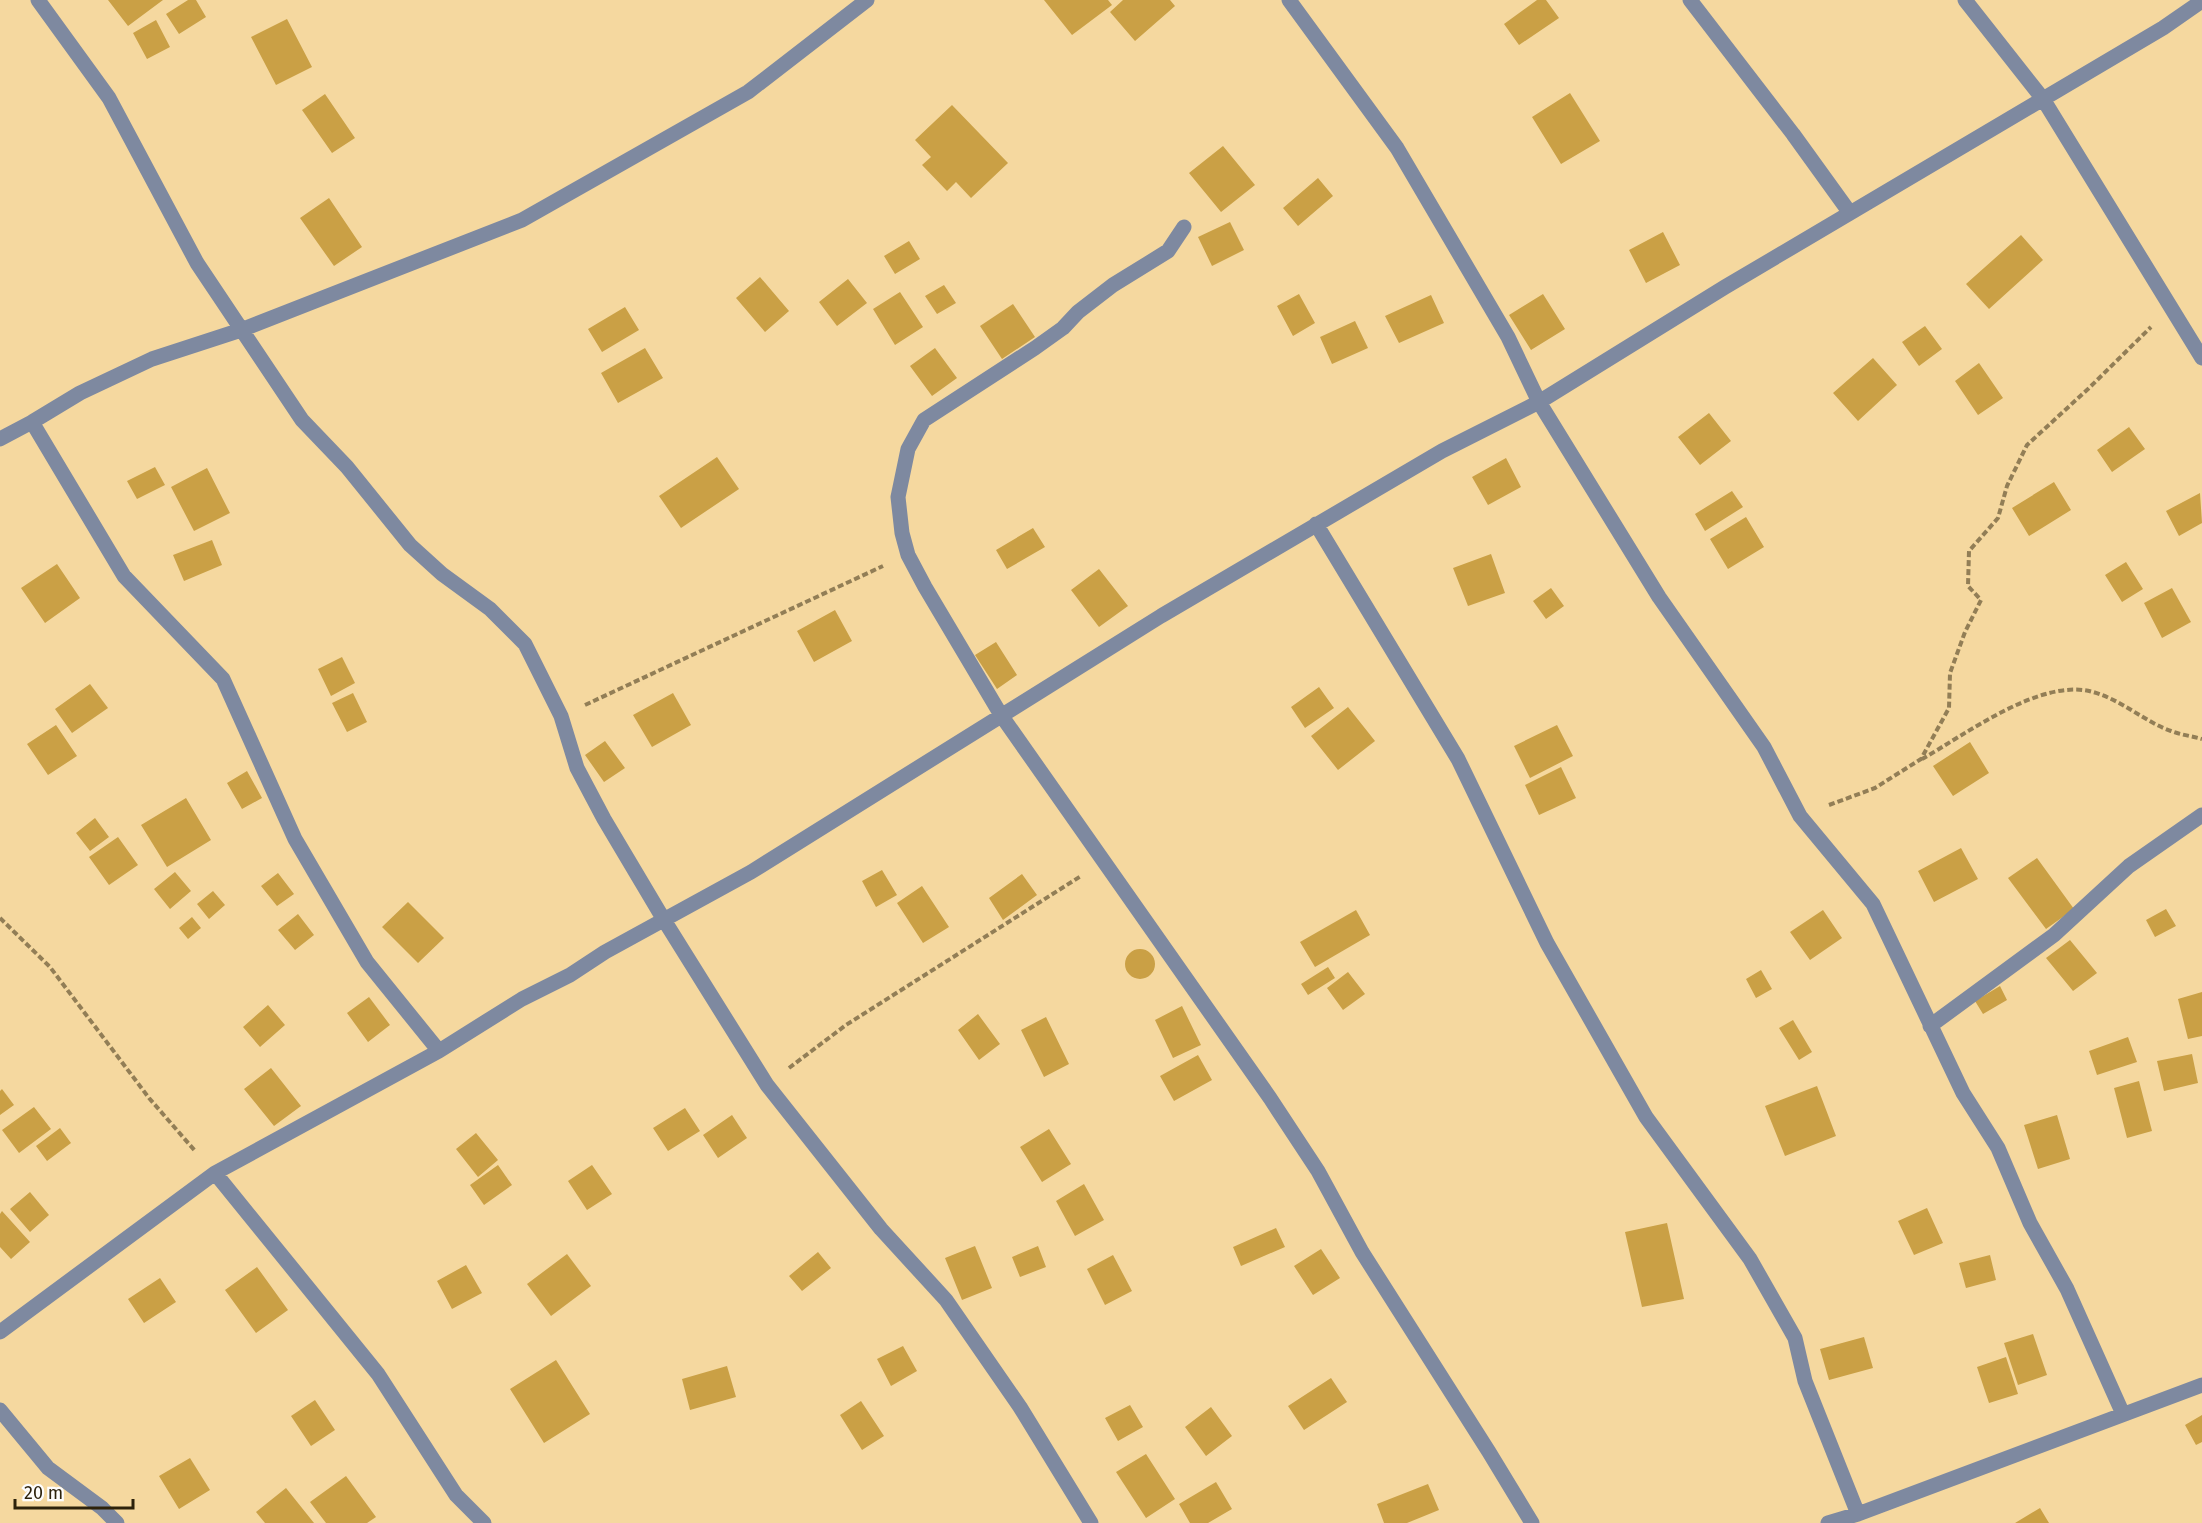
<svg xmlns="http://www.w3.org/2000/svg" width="2202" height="1523" viewBox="0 0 2202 1523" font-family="'Fira Sans',sans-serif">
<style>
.building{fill:#caa045}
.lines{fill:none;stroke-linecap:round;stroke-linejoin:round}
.path{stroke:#927e56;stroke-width:4;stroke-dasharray:6 3;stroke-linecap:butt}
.minor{stroke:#7e89a0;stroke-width:15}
</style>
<rect width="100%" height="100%" fill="#f5d89f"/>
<path class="building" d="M108,0h55l-35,26z
M188,0h8l10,17 -27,17 -13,-20z
M1044,0h64l4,5 -40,30z
M1123,0h47l5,6 -40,35 -25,-29z
M1537,0h9l13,18 -40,27 -15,-21z
M287,19l25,48 -36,18 -25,-48z
M156,20l14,27 -23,12 -14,-26z
M1570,93l30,48 -39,23 -29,-47z
M325,94l30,44 -23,15 -30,-43z
M952,105l56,58 -37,35 -15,-16 -9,9 -25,-26 9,-8 -16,-17z
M1223,146l32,39 -34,27 -32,-39z
M1318,178l15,18 -35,30 -15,-18z
M329,198l33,49 -28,19 -34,-48z
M1230,222l14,28 -32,16 -14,-29z
M1663,232l17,33 -34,18 -17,-33z
M2021,235l22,25 -54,49 -23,-25z
M909,241l11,18 -25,15 -11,-18z
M760,277l29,34 -24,21 -29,-34z
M848,279l19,24 -30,23 -18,-24z
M944,285l12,18 -19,11 -12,-18z
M900,292l23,35 -28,18 -22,-36z
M1299,294l16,29 -22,13 -16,-30z
M1543,294l22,35 -34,21 -22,-35z
M1431,295l13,28 -45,20 -14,-27z
M1013,304l22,33 -33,22 -22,-33z
M625,307l14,23 -37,22 -14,-23z
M1355,321l13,27 -36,16 -12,-27z
M1925,326l17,23 -23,17 -17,-24z
M645,348l18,30 -45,25 -17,-30z
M935,348l22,30 -25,18 -22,-30z
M1873,358l24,27 -39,36 -25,-28z
M1979,363l24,35 -25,17 -23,-34z
M1709,413l22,28 -31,24 -22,-28z
M2129,427l16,22 -33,23 -15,-22z
M717,457l22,32 -58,39 -22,-32z
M1506,458l15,29 -33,18 -16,-28z
M155,467l10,18 -28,14 -10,-18z
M207,468l23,45 -36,18 -23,-44z
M2054,482l17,28 -42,26 -17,-28z
M1732,491l11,16 -38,24 -10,-17z
M2200,493l2,30 -23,13 -13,-25z
M1746,517l18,30 -36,22 -18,-30z
M1033,528l12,19 -38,22 -11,-19z
M212,540l10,25 -38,16 -11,-26z
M1491,554l14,39 -37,13 -15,-38z
M2126,562l17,27 -21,13 -17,-27z
M57,564l23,34 -35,25 -24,-35z
M1099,569l29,37 -29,21 -28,-37z
M1551,588l13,18 -18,13 -13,-18z
M2172,588l19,34 -29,16 -18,-35z
M835,610l17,31 -38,21 -17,-31z
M996,642l21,33 -20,14 -22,-34z
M342,657l13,26 -24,13 -13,-27z
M90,684l18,24 -36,25 -17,-24z
M1319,687l15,21 -29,20 -14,-21z
M353,693l14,29 -20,10 -15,-29z
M673,693l18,32 -39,22 -19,-32z
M1348,707l27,34 -37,29 -27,-34z
M56,725l21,31 -29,19 -21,-31z
M1557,725l16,31 -43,22 -16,-32z
M605,741l20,27 -21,14 -19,-27z
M1970,742l19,31 -36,23 -20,-30z
M1561,767l15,31 -37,17 -14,-30z
M247,771l15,27 -20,11 -15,-26z
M186,798l25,42 -44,27 -26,-42z
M95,818l14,19 -19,14 -14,-18z
M118,837l20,28 -29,20 -20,-28z
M1961,848l17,31 -44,23 -16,-31z
M2037,858l37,51 -28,20 -38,-51z
M882,870l15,25 -21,12 -14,-26z
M175,872l16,19 -21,18 -16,-20z
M278,873l16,21 -17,12 -16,-20z
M1022,874l15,21 -34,25 -14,-22z
M922,886l27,41 -26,16 -26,-40z
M213,891l12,14 -16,14 -12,-15z
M408,902l36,36 -26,25 -36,-36z
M2166,909l10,17 -21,11 -9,-17z
M1356,910l14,25 -55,32 -15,-25z
M1823,910l19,28 -32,22 -20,-28z
M298,914l16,21 -19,15 -17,-20z
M192,917l9,11 -13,11 -9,-11z
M2070,940l27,33 -24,18 -27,-33z
M1125 964a15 15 0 1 1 30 0a15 15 0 1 1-30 0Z
M1328,967l7,11 -27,17 -7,-11z
M1761,970l11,19 -16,9 -10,-19z
M1348,972l17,22 -22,16 -16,-22z
M2000,986l7,14 -24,14 -8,-13z
M2202,992v44l-14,3 -10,-40z
M369,997l21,28 -22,17 -21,-29z
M268,1005l17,20 -25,22 -17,-20z
M1182,1006l19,39 -28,13 -18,-38z
M978,1014l22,30 -21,16 -21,-30z
M1046,1017l23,47 -25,13 -23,-47z
M1793,1020l19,32 -13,8 -20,-32z
M2128,1037l9,25 -40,13 -8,-24z
M2192,1054l6,29 -34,8 -7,-30z
M1198,1055l14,25 -38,21 -14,-25z
M271,1068l30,38 -27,20 -30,-37z
M2139,1081l13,50 -25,7 -13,-50z
M1817,1086l19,50 -51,20 -20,-50z
M2,1089l12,16 -14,10v-24z
M34,1107l17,22 -32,24 -17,-23z
M685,1108l15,23 -32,20 -15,-23z
M732,1115l15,23 -29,20 -15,-23z
M2057,1115l13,44 -32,10 -14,-44z
M60,1128l11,15 -24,18 -11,-15z
M1049,1129l22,35 -29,18 -22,-35z
M476,1133l22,27 -20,17 -22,-28z
M498,1165l14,20 -28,20 -14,-20z
M592,1165l20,29 -25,16 -19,-29z
M1084,1184l20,36 -29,16 -19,-35z
M30,1192l19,23 -19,17 -20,-23z
M1927,1208l16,35 -29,12 -16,-34z
M2,1211l28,31 -19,17 -11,-12v-33z
M1667,1223l17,76 -42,8 -17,-75z
M1276,1228l9,19 -44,19 -8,-19z
M975,1246l17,42 -30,12 -17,-42z
M1038,1246l8,21 -26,10 -8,-20z
M1321,1249l19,29 -27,17 -19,-29z
M818,1252l13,16 -29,23 -13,-15z
M567,1254l24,32 -40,30 -24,-32z
M1113,1255l19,36 -27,14 -18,-36z
M1990,1255l6,25 -30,8 -7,-25z
M466,1265l16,28 -30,16 -15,-28z
M257,1267l31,43 -32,23 -31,-43z
M160,1278l16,24 -32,21 -16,-24z
M2033,1334l14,41 -29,10 -14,-42z
M1864,1337l9,31 -44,12 -9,-31z
M903,1346l14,25 -26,15 -14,-27z
M2006,1357l12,37 -29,9 -12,-36z
M556,1360l34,54 -46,29 -34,-54z
M727,1366l9,31 -46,13 -8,-31z
M1331,1378l16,24 -43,28 -16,-24z
M315,1400l20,30 -24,16 -20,-30z
M861,1401l23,35 -22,14 -22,-35z
M1130,1405l13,22 -25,14 -13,-23z
M1211,1407l21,29 -26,20 -21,-29z
M2202,1415v27l-6,3 -11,-20z
M1146,1454l29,45 -29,19 -30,-46z
M190,1458l20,32 -31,19 -20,-33z
M346,1476l30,41 -9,6h-41l-16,-21z
M1216,1482l16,27 -24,14h-18l-11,-19z
M1428,1484l11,26 -32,13h-23l-7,-19z
M286,1488l28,35h-49l-9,-11z
M2040,1508l9,15h-34z"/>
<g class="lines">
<path class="path" d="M585,705l298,-139
M1922,759c43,-24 119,-82 171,-67 29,8 52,30 78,39 10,4 21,5 31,8
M1829,805l46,-17 46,-29 28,-51 1,-35 15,-41 16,-32 -13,-14 1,-35 29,-33 9,-32 20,-41 61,-56 63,-62
M0,918l50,49 99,131 47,54
M789,1068l57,-43 235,-149"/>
<path class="minor" d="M38,0l71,98 88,165 105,157 45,47 63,78 32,29 48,35 35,35 36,72 16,52 27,51 60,101 103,165 114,144 65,71 74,107 71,116
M1289,0l108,148 111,189 31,65 120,195 105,150 36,69 73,88 90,189 35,55 32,75 37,66 56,125
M1690,0l103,134 57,79
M1965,0l78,99 159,259
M1184,227l-16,24 -55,34 -35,27 -15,16 -28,20 -111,72 -16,29 -10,48 4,36 6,22 17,32 76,128 269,383 48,73 44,81 127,200 43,71
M32,422l92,154 99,103 72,160 72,123 72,89
M0,439l32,-17 48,-29 72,-34 89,-29 281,-110 226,-128 119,-92
M1316,524l142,235 89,184 99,174 104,142 45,79 10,43 53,133
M1930,1026l124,-91 75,-69 73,-51
M215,1173l163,201 78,121 28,28
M0,1332l215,-159 224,-122 83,-52 48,-24 35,-23 146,-80 410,-256 281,-165 97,-49 186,-115 438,-259 39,-27
M0,1410l48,58 54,40 15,15
M1828,1523l30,-9 344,-129"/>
</g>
<path d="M15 1499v9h118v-9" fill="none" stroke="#2d220b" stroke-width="3"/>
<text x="24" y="1499" font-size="18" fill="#2d220b" stroke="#fdfdfd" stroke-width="4.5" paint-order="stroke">20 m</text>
</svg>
